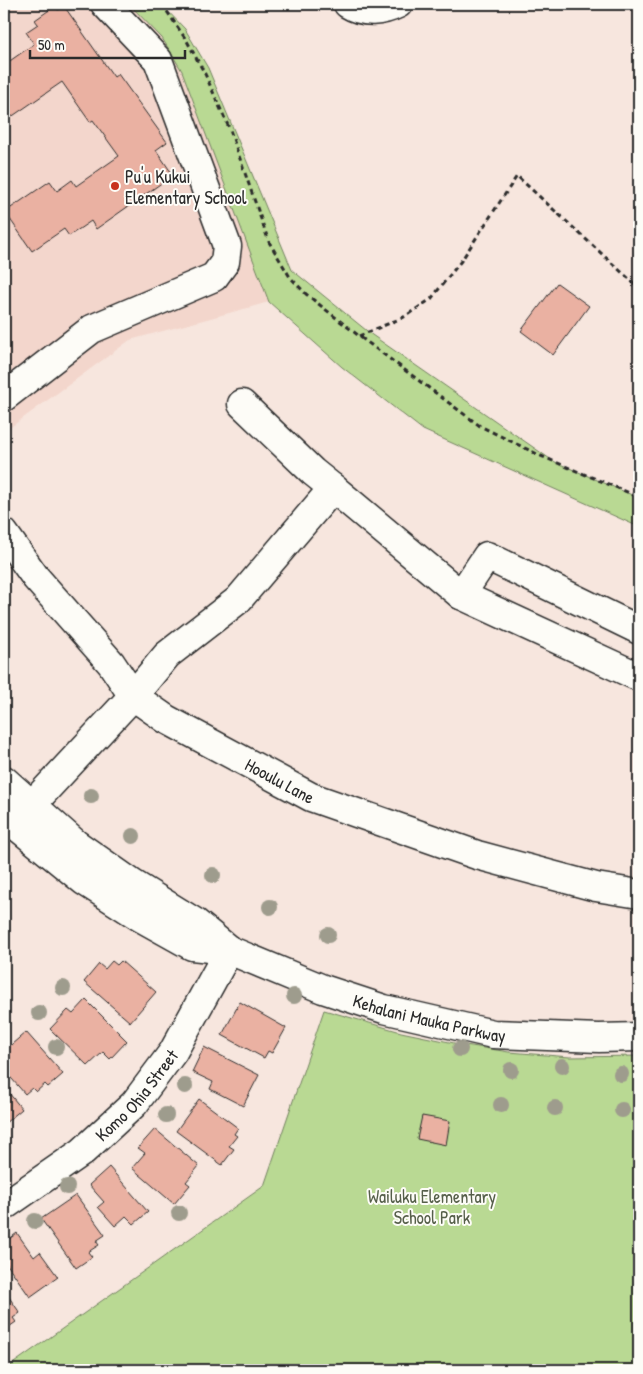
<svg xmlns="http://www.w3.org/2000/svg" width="643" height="1374" viewBox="0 0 643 1374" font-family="'Patrick Hand',sans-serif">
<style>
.built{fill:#f3d6cc}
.green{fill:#b9d993;stroke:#72825f}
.building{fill:#eab1a2;stroke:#2b2b2b}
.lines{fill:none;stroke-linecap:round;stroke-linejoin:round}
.minor-casing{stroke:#2b2b2b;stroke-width:31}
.path{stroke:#2b2b2b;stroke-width:3;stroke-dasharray:5 4;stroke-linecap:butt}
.minor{stroke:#fdfcf7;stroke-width:28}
.tree{fill:#9e9c8d}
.poi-dot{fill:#c8321e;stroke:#fdfcf7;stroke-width:2}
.labels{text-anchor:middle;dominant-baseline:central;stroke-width:4;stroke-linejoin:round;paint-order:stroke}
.poi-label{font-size:18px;fill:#2b2b2b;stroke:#fdfcf7;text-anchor:start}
.street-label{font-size:18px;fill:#2b2b2b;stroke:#fdfcf7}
.park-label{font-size:18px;fill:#565f4a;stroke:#fdfcf7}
</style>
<rect width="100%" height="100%" fill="#f7e6de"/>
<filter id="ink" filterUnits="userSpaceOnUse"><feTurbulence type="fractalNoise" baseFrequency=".02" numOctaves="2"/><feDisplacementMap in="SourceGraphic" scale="10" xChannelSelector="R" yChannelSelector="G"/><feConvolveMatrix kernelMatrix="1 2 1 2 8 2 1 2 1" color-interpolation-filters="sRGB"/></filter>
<g filter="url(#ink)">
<path class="built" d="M4,4h125l33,34 20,33 87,231 -139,38 -126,92z"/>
<path class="green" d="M129,4h32l24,25 23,39 84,202 80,65 181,126 86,37v29l-216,-97 -81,-63 -73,-65 -87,-231 -20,-33z
M324,1010l77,22 58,12 50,8 61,5 69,-1v314h-635l260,-184z"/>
<path class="building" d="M55,6l3,4 6,-4 50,71 4,-3 49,68 -11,8 17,25 -77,54 -5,-8 -22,15 -5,-7 -32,22 -27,-39 45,-31 7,10 15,-11 4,6 43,-30 -26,-36 -3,2 -28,-40 -58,40v-57l30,-21 -8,-12 12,-8 -3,-4z
M557,283l32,23 -36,49 -32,-24z
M112,961l5,4 4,-4 35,31 -26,30 -46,-40 15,-18 6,5z
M86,1000l41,41 -17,18 -7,-7 -15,14 -38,-37 18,-19 5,4z
M240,1002l46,26 -14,25 -4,-2 -4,7 -42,-23z
M26,1032l37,42 -15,13 -3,-3 -9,8 -4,-4 -7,6 -20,-23 3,-3 -4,-5v-12z
M204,1047l55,28 -16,31 -33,-17 3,-7 -21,-10z
M4,1087l18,22 -18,15z
M199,1099l39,29 -4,6 3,2 -8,10 5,3 -12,16 -46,-34z
M422,1116l28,5 -4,24 -29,-6z
M155,1129l44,37 -13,16 4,3 -16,19 -42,-36 13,-15 -7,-5z
M109,1167l39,45 -14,12 -8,-8 -11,10 -17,-19 6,-5 -15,-17z
M76,1195l29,40 -9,6 3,4 -11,7 4,5 -16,11 -35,-49z
M17,1233l17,24 6,-5 18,25 -28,20 -26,-37v-17z
M4,1290l16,23 -7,5 3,4 -10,7 3,5 -5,4z"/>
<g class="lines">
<g class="minor-casing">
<g id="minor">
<path d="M348,4c16,10 34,8 50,0"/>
<path d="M4,397l88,-68 122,-52 11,-15 2,-16 -69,-186 -53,-56"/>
<path d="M242,404l71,68 20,16"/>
<path id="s1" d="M4,533l32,45 75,85 22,33 33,23 145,78 166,58 119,32 43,7"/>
<path d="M461,595l26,-39 152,74"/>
<path d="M4,780l72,64 57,40 63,39 33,27"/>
<path d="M38,798l95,-102 34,-41 71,-55 95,-112 128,107 178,82"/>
<path id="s2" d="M4,814l10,10 70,57 56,36 52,29 37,4 94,39 61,20 109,25 106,4 40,-1"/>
<path id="s3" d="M4,1206l78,-54 52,-48 39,-52 56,-102"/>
</g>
</g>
<path class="path" d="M162,4l25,37 18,33 25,56 39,112 21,35 16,17 53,42 121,90 61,30 98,41
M359,336l45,-19 27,-18 30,-38 56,-85 122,112"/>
<use href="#minor" class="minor"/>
</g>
<g class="tree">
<circle cx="91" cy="796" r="8"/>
<circle cx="133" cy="836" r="8"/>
<circle cx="213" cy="875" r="8"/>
<circle cx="270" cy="907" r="8"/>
<circle cx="328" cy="935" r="8"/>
<circle cx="63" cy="988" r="8"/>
<circle cx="294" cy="996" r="8"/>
<circle cx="39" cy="1013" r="8"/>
<circle cx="56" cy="1047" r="8"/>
<circle cx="460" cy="1049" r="8"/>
<circle cx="562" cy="1066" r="8"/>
<circle cx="511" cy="1070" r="8"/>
<circle cx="621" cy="1074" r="8"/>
<circle cx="185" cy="1086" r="8"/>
<circle cx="501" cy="1105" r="8"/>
<circle cx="555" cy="1108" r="8"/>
<circle cx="622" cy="1110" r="8"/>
<circle cx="166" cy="1115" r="8"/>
<circle cx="67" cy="1187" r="8"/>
<circle cx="179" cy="1213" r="8"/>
<circle cx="35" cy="1221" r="8"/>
</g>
</g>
<circle class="poi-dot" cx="115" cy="186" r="5"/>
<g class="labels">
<g class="poi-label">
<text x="125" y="176">Pu'u Kukui<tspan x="125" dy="21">Elementary School</tspan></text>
</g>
<g class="street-label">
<text stroke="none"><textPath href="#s1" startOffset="378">Hooulu Lane</textPath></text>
<text stroke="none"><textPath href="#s2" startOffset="480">Kehalani Mauka Parkway</textPath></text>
<text stroke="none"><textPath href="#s3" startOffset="174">Komo Ohia Street</textPath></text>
</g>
<g class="park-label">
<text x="432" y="1196">Wailuku Elementary<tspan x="432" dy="21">School Park</tspan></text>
</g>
</g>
<rect width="643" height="1374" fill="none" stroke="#fdfcf7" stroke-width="20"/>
<rect x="10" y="10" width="623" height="1354" fill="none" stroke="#2b2b2b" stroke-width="2" filter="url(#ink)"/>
<path d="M30 50v8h155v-8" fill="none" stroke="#2b2b2b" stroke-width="2.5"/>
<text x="38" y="50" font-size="15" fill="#2b2b2b" stroke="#fdfcf7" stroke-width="4" paint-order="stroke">50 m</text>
</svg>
